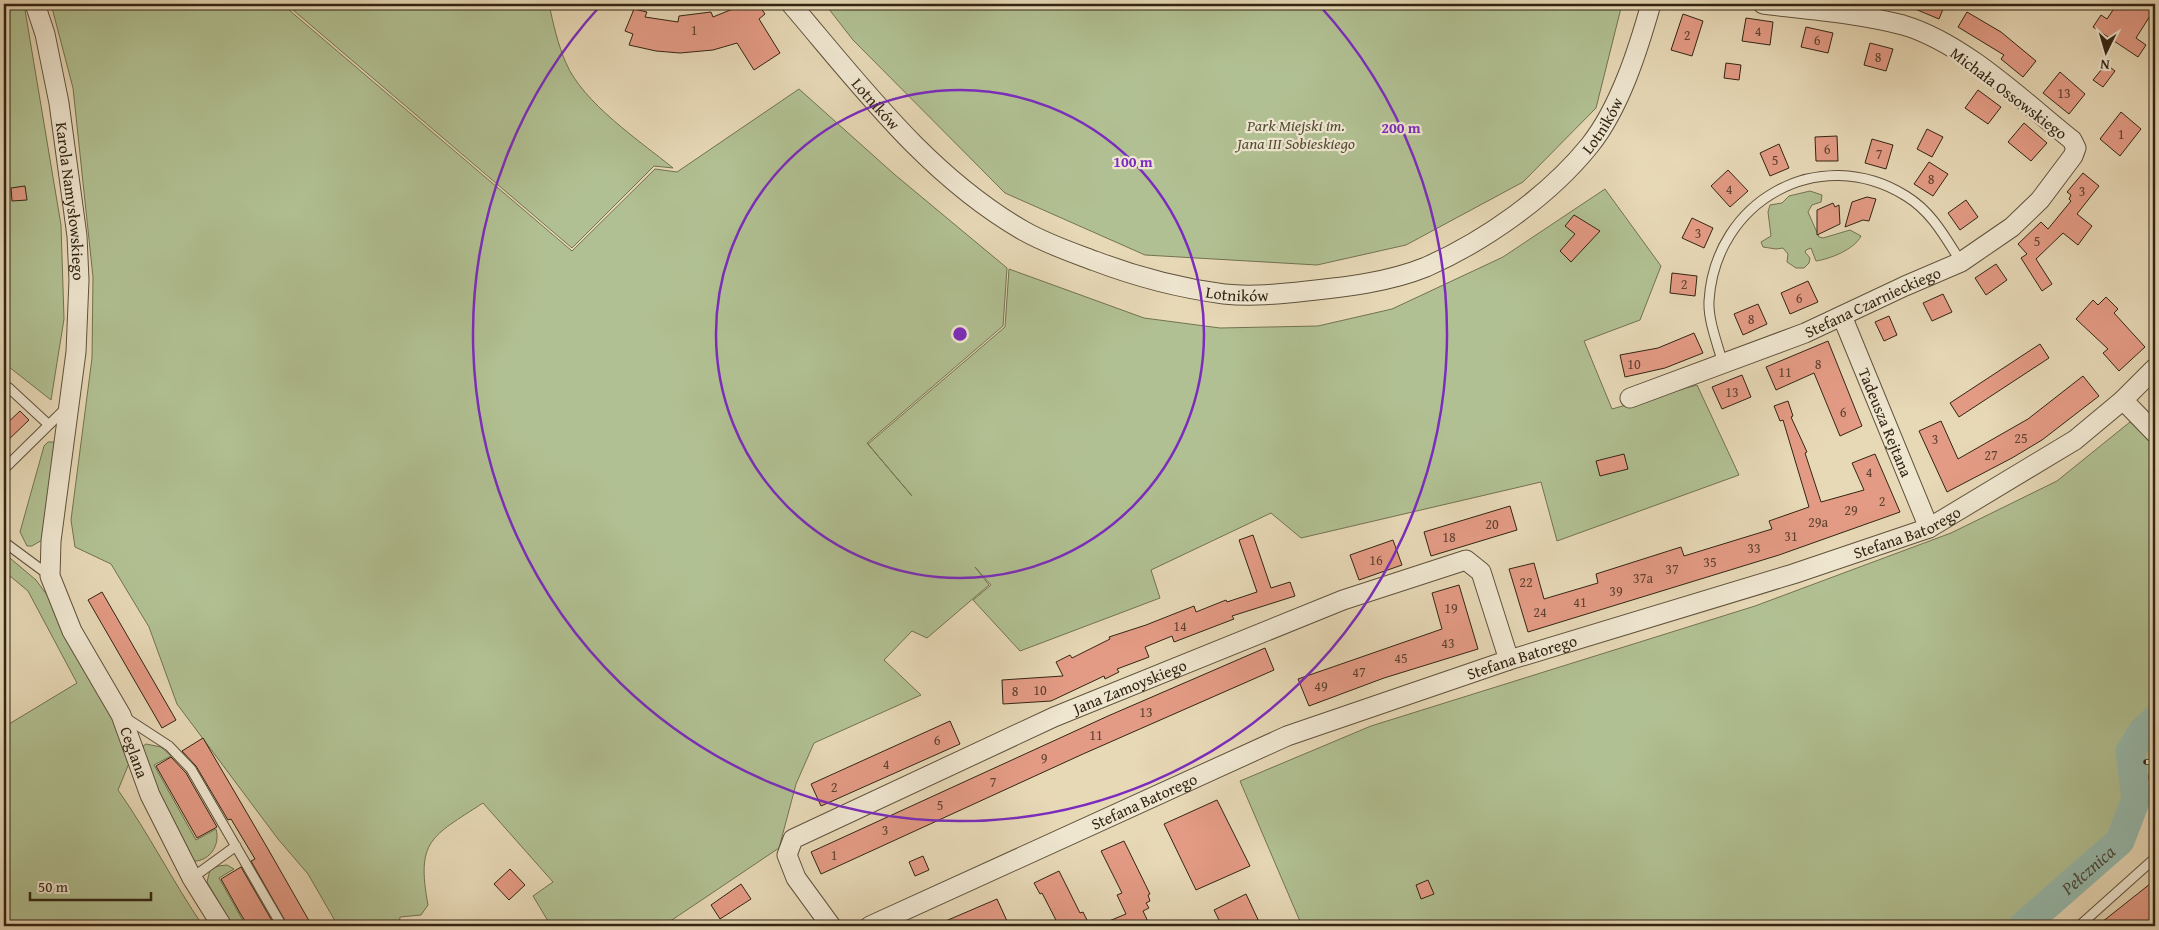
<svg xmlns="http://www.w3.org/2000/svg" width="2159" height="930" viewBox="0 0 2159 930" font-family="'Gentium Book Plus',serif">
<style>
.green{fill:#b1c092;stroke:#727252}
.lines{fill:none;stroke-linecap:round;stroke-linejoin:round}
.river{stroke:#97baad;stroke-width:29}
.building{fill:#e49b85;stroke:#322513}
.service-casing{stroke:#5f523c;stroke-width:11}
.minor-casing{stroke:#5f523c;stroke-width:21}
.service{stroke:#efe6d0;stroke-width:9}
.minor{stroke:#efe6d0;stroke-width:19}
.rail-casing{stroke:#322513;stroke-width:5.5}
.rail{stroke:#efe6d0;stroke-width:4;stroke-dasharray:11;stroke-linecap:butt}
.ring{fill:none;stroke:#7b2cbf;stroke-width:2.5}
.labels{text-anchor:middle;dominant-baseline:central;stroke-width:4.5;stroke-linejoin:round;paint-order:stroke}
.number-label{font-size:14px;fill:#5e4230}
.street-label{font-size:16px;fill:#322513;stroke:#efe6d0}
.park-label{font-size:16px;font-style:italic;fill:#524c33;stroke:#efe6d0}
.water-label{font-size:18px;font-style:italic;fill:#4b4a3a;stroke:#efe6d0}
.centre{fill:#7b2cbf;stroke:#efe6d0;stroke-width:2.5}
.ring-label{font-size:15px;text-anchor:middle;font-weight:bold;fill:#7b2cbf;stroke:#efe6d0;stroke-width:4.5;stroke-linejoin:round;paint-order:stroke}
</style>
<rect width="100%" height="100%" fill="#e7d8b6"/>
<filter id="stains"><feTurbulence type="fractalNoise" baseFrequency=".004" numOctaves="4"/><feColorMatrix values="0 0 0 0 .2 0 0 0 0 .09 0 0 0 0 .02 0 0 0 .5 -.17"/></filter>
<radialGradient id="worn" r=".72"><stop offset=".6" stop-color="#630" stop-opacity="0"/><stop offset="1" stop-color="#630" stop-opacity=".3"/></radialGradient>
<path class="green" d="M4,4h20l37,221 3,94 -13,81 -47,-37z
M51,4h231l290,247 83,-82 22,3 122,-83 95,85 113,94 -4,58 -136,117 45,53 -44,-52 137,-117 4,-58 135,49 76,10 98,-2 74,-17 111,-52 102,-68 56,77 -21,54 -56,21 28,68 85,-24 42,90 -182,66 -16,-59 -240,56 -30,-25 -120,57 9,28 -140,53 -47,-51 18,-15 -16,-18 14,18 -62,53 -15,-7 -28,29 37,35 -107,48 -18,41 -17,64 -116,78h-112l-18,-30 20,-14 -70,-79c-52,34 -67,37 -55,102l-7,10 -21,2 -1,9h-61l-30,-52 -30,-35 -101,-135 -28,-77 -38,-63 -36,-17 -4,-27 21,-162 1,-81 -20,-189z
M286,4h263c4,19 9,41 17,59 17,40 74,78 107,105l-19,-2 -82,82z
M825,4h797l-26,104 -73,74 -117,63 -89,20 -172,-10 -140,-62 -152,-153z
M1810,191l12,4 -1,7 -9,3 -4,7 11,25 4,1 27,-8 11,6c-6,13 -31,23 -45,25l-5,-13 -5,2 -1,2 5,6 -1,5 -5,5h-8l-9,-6 1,-8 -5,-6 -7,1 -13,-2 -2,-5 10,-6 -3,-24 2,-7 12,-2 7,-7z
M2130,422l25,23v329h-6l-9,50 -10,21 -97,81h-731l-62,-145 131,-55 384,-120 196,-73 106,-52z
M48,442h6l1,5 -13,93 -10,6h-5l-7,-14 24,-86z
M4,553l32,27 11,15 70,133 13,33 -12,29c31,44 55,92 85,136h-199v-199l73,-44 -49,-92 -24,-20z
M146,744l15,3 10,9 -17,9 42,75 20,-11c5,17 -8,34 -25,32l-25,-51 -24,-58 1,-6z
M227,865l7,4 -15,9 27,48h-13l-26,-44 3,-12 8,-4z"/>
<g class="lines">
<path class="river" id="s1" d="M2023,926l97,-85 16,-42 -6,-47 13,-21 12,-11"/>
</g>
<path class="building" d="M745,4h13l7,10 -6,5 21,34 -26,17 -17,-27 -24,7 -33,3 -24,-2 -27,-6 4,-11 -8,-3 9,-22 13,3 -2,5 33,5 1,-6 32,-4 2,5z
M1903,4h42l-6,15z
M2117,4h31l7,4 -19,30 10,7 -8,12 -45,-30 8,-12 6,4z
M1967,12l34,20 35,29 -13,16 -22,-18 3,-4 -46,-28z
M1683,14l20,7 -11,35 -21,-6z
M1746,18l27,4 -3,23 -28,-4z
M1806,27l27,6 -5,20 -27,-6z
M1870,43l23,6 -7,22 -22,-6z
M1726,63l15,2 -2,15 -15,-2z
M2106,64l9,7 -12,16 -10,-7z
M2060,72l25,22 -16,20 -26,-21z
M1978,90l23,17 -13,17 -23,-16z
M2121,112l20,17 -21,27 -20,-17z
M2024,123l23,20 -16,18 -23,-19z
M1927,129l16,8 -11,20 -15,-8z
M1837,136l1,25h-22l-1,-24z
M1872,139l21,6 -7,24 -21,-6z
M1779,144l10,24 -19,8 -10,-23z
M1929,162l19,12 -15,22 -19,-12z
M1728,170l20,21 -18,16 -19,-21z
M2083,173l16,13 -22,28 15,12 -14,19 -15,-12 -27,26 16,25 -10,7 -21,-33 6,-4 -9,-10 23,-22 7,7 23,-28 -2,-2 2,-4 -4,-3z
M25,186l2,14 -15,1 -1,-13z
M1867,197l9,2 -7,22 -6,-1 -18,7 7,-25z
M1966,200l12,17 -18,13 -12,-17z
M1833,203l2,4 4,-2 1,19 -23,11v-25z
M1574,215l26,16 -29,31 -11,-11 15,-17 -10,-8z
M1692,218l21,10 -9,20 -22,-10z
M1996,264l11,16 -21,15 -11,-17z
M1672,273l25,3 -2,20 -25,-3z
M1808,281l10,21 -28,12 -9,-21z
M1943,294l9,18 -20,9 -9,-18z
M2106,297l12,12 -4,4 31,34 -26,24 -16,-18 5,-4 -32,-30 17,-19 5,5z
M1758,304l9,20 -24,11 -9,-21z
M1889,316l8,19 -13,6 -9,-19z
M1694,333l9,20 -38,15 -40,9 -5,-22 38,-7z
M1828,341l34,85 -22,10 -26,-63 -38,17 -10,-23z
M2040,344l9,14 -90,59 -9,-14z
M1742,375l9,22 -29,12 -10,-22z
M2083,376l16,20 -57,44 -30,18 -65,34 -28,-61 22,-10 17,38 70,-40z
M1788,401l5,15 -2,1 16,35 -2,1 16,49 43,-12 -12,-27 23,-9 25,58 -121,43 -251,77 -19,-63 25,-6 10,36 54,-16 -2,-9 85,-27 3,9 88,-27 -3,-8 40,-14 -26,-87 -3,1 -6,-15z
M20,411l9,9 -25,24v-18z
M1624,454l4,15 -28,7 -4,-15z
M1510,506l7,24 -86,26 -7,-24z
M1253,535l18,53 19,-6 5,14 -63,20 2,3 -60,23 -2,-6 -27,11 4,10 -32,12 2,3 -14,7 -1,-3 -53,25 -48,3 -1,-24 61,-4 -7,-14 14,-7 2,3 38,-19 -1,-2 37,-12 48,-19 2,6 30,-12 1,2 30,-10 -18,-52z
M1393,540l9,25 -43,15 -9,-25z
M1459,585l19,64 -94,29 -75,28 -11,-27 144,-50 -10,-36z
M102,592l74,128 -14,8 -74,-128z
M1265,648l9,22 -191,84 -262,120 -10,-22 297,-136z
M950,721l10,23 -139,62 -10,-22z
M203,738l65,111 44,77h-24l-37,-65 4,-2 -24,-40 -3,1 -32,-54 -14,-15z
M171,757l15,16 31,54 -20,11 -41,-72z
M1217,800l33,66 -54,24 -32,-66z
M1124,841l26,53 -2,1 2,6 -4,2 3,5 -6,3 7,15h-53l29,-12 -9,-19 5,-2 -21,-42z
M923,856l6,14 -14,6 -6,-14z
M241,867l34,59h-27l-8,-13 -19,-34z
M510,869l15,16 -16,15 -15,-16z
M1059,871l21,42 3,-1 7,14h-36l4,-2 -16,-31 -2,1 -6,-11z
M1428,880l6,14 -13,5 -5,-14z
M2155,880v46h-58z
M741,884l10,15 -31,20 -9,-14z
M1246,894l15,32h-39l-8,-16z
M997,899l10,22 -12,5h-61z"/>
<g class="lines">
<g class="service-casing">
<path id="service" d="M1723,364c-5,-19 -15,-43 -14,-63 6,-100 110,-159 197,-105 26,16 39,41 55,66
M4,394l5,-6 40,37
M4,469l62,-61
M4,542l46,34
M126,718l43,28 22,23 91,157
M192,878l44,-32
M2079,926l76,-68"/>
</g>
<g class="minor-casing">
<g id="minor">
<path id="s2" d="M35,4l10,30 14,69 18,133 2,44 -3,72 -25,189 -1,35 22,55 49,84 29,80 42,83 30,48"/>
<path id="s3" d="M791,4c70,82 137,172 233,227 23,13 47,21 71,30 42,16 84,27 129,33 27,3 56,0 83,-3 39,-4 82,-9 119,-24 59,-26 123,-71 164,-122 30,-38 48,-95 61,-141"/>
<path id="s4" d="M1842,316l87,212"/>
<path id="s5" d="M1630,398l175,-65 100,-47 56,-24 51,-35 28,-27 33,-44 3,-8 -4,-8c-49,-39 -108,-97 -169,-115 -45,-12 -94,-15 -140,-21"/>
<path d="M2123,400l32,33"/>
<path id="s6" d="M831,926l-35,-48 -9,-23 6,-16 261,-122 289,-117 123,-40 15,12 28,88"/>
<path id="s7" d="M870,926l417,-190 222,-76 284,-86 136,-46 146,-88 48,-40 32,-32"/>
</g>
</g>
<use href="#service" class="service"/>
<use href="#minor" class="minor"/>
<g class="rail-casing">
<path id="rail" d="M2146,762h9"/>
</g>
<use href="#rail" class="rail"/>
</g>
<g class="ring">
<circle cx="960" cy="334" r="244"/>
<path d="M1319 5A487 487 0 1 1 601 5"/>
</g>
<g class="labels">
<g class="number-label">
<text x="694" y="30">1</text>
<text x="1758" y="31">4</text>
<text x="1687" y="35">2</text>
<text x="1817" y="40">6</text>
<text x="1878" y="57">8</text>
<text x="2064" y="93">13</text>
<text x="2121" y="134">1</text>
<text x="1827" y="149">6</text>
<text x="1879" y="154">7</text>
<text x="1775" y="160">5</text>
<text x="1931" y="179">8</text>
<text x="1729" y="189">4</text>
<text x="2082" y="191">3</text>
<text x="1698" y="233">3</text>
<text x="2037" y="241">5</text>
<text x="1684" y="284">2</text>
<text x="1799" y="298">6</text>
<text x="1751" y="319">8</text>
<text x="1634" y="364">10</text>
<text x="1818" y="364">8</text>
<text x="1785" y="372">11</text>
<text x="1732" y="392">13</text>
<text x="1843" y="412">6</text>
<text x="2021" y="438">25</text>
<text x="1935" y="439">3</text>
<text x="1991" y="455">27</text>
<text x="1869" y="472">4</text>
<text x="1882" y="501">2</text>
<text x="1851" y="510">29</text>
<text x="1818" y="522">29a</text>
<text x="1492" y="524">20</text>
<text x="1791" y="536">31</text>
<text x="1449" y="537">18</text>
<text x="1754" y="548">33</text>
<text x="1376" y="560">16</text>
<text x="1710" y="562">35</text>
<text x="1672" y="569">37</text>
<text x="1643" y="578">37a</text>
<text x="1526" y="582">22</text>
<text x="1616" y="591">39</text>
<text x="1580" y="602">41</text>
<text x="1451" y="608">19</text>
<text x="1540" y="612">24</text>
<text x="1180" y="626">14</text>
<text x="1448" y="643">43</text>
<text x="1401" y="658">45</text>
<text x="1359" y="672">47</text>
<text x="1321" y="686">49</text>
<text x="1040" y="690">10</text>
<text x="1015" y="691">8</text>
<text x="1146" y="712">13</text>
<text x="1096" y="735">11</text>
<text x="937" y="740">6</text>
<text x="1044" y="758">9</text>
<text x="886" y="764">4</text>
<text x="993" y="782">7</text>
<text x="834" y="787">2</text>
<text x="940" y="805">5</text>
<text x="885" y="830">3</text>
<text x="834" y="855">1</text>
</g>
<g class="street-label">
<text transform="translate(2009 93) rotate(37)">Michała Ossowskiego</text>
<text stroke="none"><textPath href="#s3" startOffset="131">Lotników</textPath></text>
<text stroke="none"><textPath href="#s3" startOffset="972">Lotników</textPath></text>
<text stroke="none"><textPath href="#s2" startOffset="201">Karola Namysłowskiego</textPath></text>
<text stroke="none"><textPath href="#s3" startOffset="551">Lotników</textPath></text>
<text stroke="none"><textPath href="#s5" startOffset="261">Stefana Czarnieckiego</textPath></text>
<text stroke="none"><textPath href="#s4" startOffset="115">Tadeusza Rejtana</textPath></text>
<text stroke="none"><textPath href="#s7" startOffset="1111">Stefana Batorego</textPath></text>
<text stroke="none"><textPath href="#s7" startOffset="706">Stefana Batorego</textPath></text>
<text stroke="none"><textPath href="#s6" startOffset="471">Jana Zamoyskiego</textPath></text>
<text stroke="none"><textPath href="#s2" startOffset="774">Ceglana</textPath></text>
<text stroke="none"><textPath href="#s7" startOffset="301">Stefana Batorego</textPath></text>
</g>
<g class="park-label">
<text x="1296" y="125">Park Miejski im.<tspan x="1296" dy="18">Jana III Sobieskiego</tspan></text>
</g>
<g class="water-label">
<text stroke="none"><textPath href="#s1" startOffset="86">Pełcznica</textPath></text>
</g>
</g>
<circle cx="960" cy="334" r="8" class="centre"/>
<g class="ring-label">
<text x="1401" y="133">200 m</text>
<text x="1133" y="167">100 m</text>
</g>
<rect width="2159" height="930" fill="none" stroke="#e7d8b6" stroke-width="20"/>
<rect x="5" y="5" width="2149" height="920" fill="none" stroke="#322513" stroke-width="2.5"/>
<rect x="10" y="10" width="2139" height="910" fill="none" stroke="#322513"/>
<g transform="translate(2106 52) rotate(185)" stroke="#efe6d0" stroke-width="4" paint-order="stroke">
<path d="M0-4L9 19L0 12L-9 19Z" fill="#322513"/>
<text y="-8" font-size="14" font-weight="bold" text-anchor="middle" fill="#322513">N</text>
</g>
<path d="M30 892v8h121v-8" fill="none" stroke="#322513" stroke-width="2.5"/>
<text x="38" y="892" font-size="15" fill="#322513" stroke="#efe6d0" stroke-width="4" paint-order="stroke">50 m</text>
<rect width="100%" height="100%" filter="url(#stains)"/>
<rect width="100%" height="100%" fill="url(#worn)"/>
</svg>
